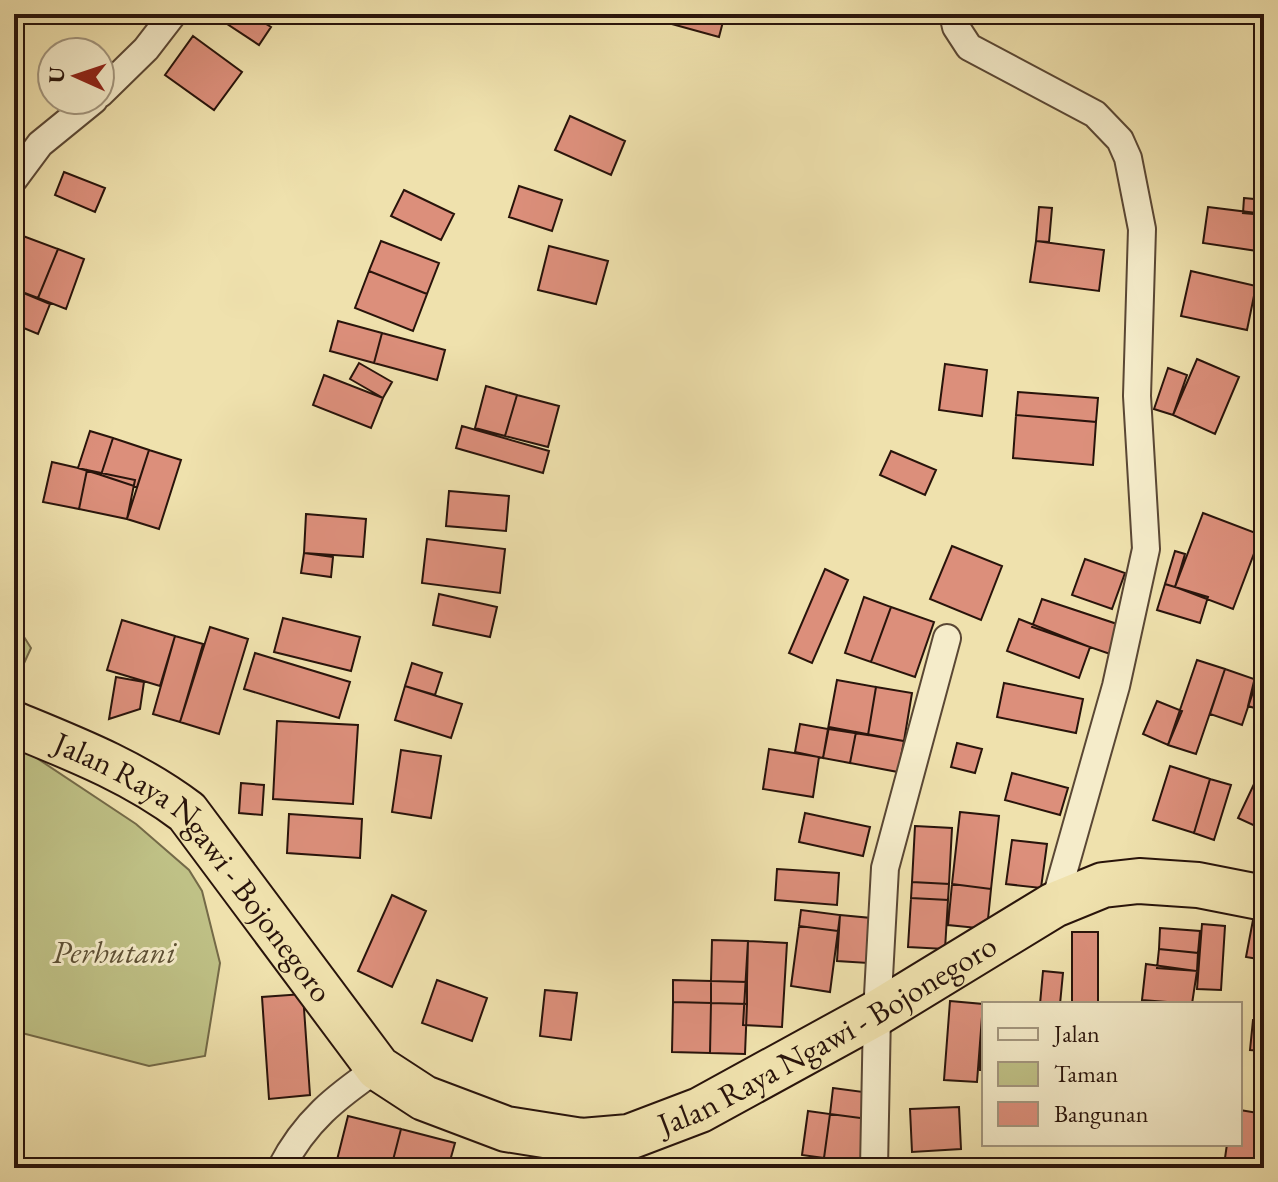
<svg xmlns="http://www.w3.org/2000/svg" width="1278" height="1182" viewBox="0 0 1278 1182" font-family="'EB Garamond',serif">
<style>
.green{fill:#bfc186;stroke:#746a48;stroke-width:2}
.building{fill:#dc8f7b;stroke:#29140b;stroke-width:2}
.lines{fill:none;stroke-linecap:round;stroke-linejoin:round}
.street-casing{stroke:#5a4734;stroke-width:30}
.highway-casing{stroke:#29140b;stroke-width:48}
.street{stroke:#f5ecca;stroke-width:26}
.highway{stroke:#efe1ad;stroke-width:44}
.labels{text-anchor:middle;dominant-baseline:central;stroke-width:6;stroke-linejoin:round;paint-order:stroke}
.street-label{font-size:32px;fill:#29140b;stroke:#f5ecca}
.park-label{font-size:32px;font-style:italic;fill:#5e5136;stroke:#f5ecca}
</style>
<rect width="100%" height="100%" fill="#efe1ad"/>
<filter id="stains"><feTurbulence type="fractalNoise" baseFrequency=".0025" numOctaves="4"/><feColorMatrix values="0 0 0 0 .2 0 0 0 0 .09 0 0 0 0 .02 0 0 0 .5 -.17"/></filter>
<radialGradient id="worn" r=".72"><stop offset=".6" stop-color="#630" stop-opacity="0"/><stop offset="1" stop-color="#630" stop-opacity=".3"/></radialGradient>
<path class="green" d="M14,621l17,27 -17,37z
M14,743l122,81 53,46 13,21 18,72 -15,93 -56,10 -135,-35z"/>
<path class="building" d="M212,14h38l21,13 -12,18z
M651,14h74l-6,23 -69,-19z
M193,36l49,36 -28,38 -49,-35z
M570,116l55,25 -14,34 -56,-25z
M64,172l41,16 -10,24 -40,-17z
M519,186l43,14 -10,31 -43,-14z
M404,190l50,24 -13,26 -50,-24z
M1244,198l20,2v15l-21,-2z
M1039,207l13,1 -3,34 -13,-1z
M1208,207l56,7v38l-61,-9z
M23,236l35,13 -20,49 -24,-9v-31z
M381,241l58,22 -12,31 -58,-23z
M1036,241l68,9 -5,41 -69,-9z
M549,246l59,15 -12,43 -58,-14z
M58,249l26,10 -18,50 -28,-11z
M369,271l58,23 -14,37 -58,-23z
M1191,271l65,15 -9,44 -66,-14z
M14,289l36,15 -12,30 -24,-10z
M338,321l44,12 -8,30 -44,-12z
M382,333l63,17 -8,30 -63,-17z
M1197,359l42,18 -24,57 -42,-19z
M359,363l33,19 -9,16 -33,-19z
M945,364l42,6 -5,46 -43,-6z
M1168,368l19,7 -14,40 -19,-6z
M324,375l59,23 -12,30 -58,-23z
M486,386l31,9 -12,41 -30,-8z
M1018,392l80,6 -2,24 -80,-7z
M517,395l42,11 -11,41 -43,-11z
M1016,415l80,7 -3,43 -80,-7z
M462,426l87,25 -6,22 -87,-25z
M90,431l23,7 -12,37 -23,-7z
M113,438l36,12 -12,37 -36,-12z
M149,450l32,10 -22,69 -32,-10z
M891,451l45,19 -11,25 -45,-20z
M52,462l35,8 -8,39 -36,-7z
M87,470l48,10 -8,39 -48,-10z
M449,491l60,5 -3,35 -60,-5z
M1203,513l58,22 -28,74 -58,-22z
M306,514l60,5 -3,38 -59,-4z
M427,539l78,10 -5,44 -78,-10z
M952,546l50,20 -21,54 -51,-21z
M1175,551l10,3 -10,33 -10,-3z
M304,553l29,4 -2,20 -30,-4z
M1085,559l40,14 -13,36 -40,-14z
M825,569l23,11 -36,83 -23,-10z
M1165,584l43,13 -8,26 -43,-13z
M439,594l58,13 -7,30 -57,-12z
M864,597l27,10 -20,55 -26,-9z
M1042,599l78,26 -10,29 -78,-27z
M891,607l43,15 -19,55 -44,-15z
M283,618l77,19 -9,34 -77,-19z
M1019,619l71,28 -11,31 -72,-27z
M122,620l53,16 -15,50 -53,-16z
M210,627l38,12 -29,95 -39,-12z
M175,636l28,8 -23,78 -27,-8z
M255,653l95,29 -11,36 -95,-29z
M1197,660l28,9 -29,85 -28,-9z
M412,663l30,10 -7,22 -30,-9z
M1225,669l32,11 -15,45 -32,-11z
M1257,669l7,2v40l-16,-5z
M116,677l28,5 -4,27 -31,10z
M837,680l39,7 -8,48 -40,-6z
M1004,683l79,16 -7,34 -79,-16z
M405,686l57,18 -11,34 -56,-18z
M876,687l36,6 -8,48 -36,-6z
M1157,701l25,10 -14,34 -25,-11z
M277,721l81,4 -5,79 -80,-5z
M800,724l28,5 -5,29 -28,-6z
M829,727l27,5 -6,31 -27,-5z
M856,732l48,9 -6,31 -48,-9z
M957,743l25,6 -7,24 -24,-6z
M769,749l50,8 -6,40 -50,-8z
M401,750l40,6 -10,62 -39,-6z
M1170,766l40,13 -16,54 -41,-13z
M1262,767l2,1v62l-26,-12z
M1012,773l56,15 -8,27 -55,-15z
M1210,779l21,6 -17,55 -20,-7z
M241,783l23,2 -2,30 -23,-2z
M960,812l39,4 -8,73 -39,-5z
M805,813l65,14 -7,29 -64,-14z
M289,814l73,5 -2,39 -73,-5z
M915,826l37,2 -3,56 -37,-2z
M1012,840l35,4 -6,44 -35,-4z
M777,869l62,4 -2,32 -62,-5z
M912,882l37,2 -1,16 -37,-2z
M952,884l39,5 -4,40 -39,-4z
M392,895l34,16 -34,76 -34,-16z
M911,898l37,2 -3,49 -37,-2z
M801,910l39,5 -2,16 -39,-5z
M840,915l31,3 -3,45 -31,-2z
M1253,920l11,2v38l-18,-3z
M1202,924l23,2 -4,64 -24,-1z
M799,926l39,5 -8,61 -39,-6z
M1160,928l40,3 -2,22 -39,-4z
M1072,932h26v71l-26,1z
M712,940l36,1 -1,41 -36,-1z
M748,941l39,2 -5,84 -39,-2z
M1159,949l39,4 -1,18 -40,-3z
M1146,964l51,7 -5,33 -50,-4z
M1043,971l20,2 -3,31h-20z
M437,980l50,18 -15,43 -50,-18z
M673,980l38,1v22l-38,-1z
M711,981l36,1v22l-36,-1z
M545,990l32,3 -6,47 -31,-4z
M303,994l7,101 -41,4 -7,-102z
M950,1001l33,3 -6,78 -33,-2z
M673,1002l38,1 -1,50 -38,-1z
M711,1003l36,1 -2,50 -35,-1z
M983,1004h5h-4v66h-4z
M1253,1020l11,1v30l-14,-1z
M833,1088l38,5 -3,26 -38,-5z
M959,1107l2,42 -49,3 -2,-43z
M1240,1110l24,4v54l-40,-3 3,-21h13z
M808,1111l22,3 -6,44 -22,-3z
M830,1114l38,5 -5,44 -39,-5z
M348,1116l53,13 -10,39h-56z
M401,1129l54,14 -7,25h-57z"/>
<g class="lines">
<g class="street-casing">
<path id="street" d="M953,14l3,13 13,20 126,67 25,26 8,18 14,71 -5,167 9,153 -30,137 -62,219
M100,94l46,-45 27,-35
M14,179l26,-35 54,-44
M281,1168c24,-47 55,-71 97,-100
M874,1168l3,-155 8,-145 62,-230"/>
</g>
<g class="highway-casing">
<g id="highway">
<path id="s1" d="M14,724c61,25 120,48 173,88l191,256 46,30 82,31 76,12 47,-4 71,-27 177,-97 177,-108 49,-20 36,-4 59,4 66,13"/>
</g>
</g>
<use href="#street" class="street"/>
<use href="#highway" class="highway"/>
</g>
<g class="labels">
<g class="street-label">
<text stroke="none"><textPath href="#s1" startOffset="236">Jalan Raya Ngawi - Bojonegoro</textPath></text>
<text stroke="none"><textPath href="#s1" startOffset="1004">Jalan Raya Ngawi - Bojonegoro</textPath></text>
</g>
<g class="park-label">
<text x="114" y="952">Perhutani</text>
</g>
</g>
<rect width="1278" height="1182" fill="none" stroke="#efe1ad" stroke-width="48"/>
<rect x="16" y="16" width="1246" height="1150" fill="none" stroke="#29140b" stroke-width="4"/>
<rect x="24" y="24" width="1230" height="1134" fill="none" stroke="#29140b" stroke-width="2"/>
<rect x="982" y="1002" width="260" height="144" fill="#f5ecca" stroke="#a3967e" stroke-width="2"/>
<rect x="998" y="1028" width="40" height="12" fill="#f5ecca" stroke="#a3967e" stroke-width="2"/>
<text x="1054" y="1042" font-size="24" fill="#29140b">Jalan</text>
<rect x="998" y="1062" width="40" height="24" fill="#bfc186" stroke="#a3967e" stroke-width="2"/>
<text x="1054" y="1082" font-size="24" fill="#29140b">Taman</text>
<rect x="998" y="1102" width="40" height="24" fill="#dc8f7b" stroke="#a3967e" stroke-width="2"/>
<text x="1054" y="1122" font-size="24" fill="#29140b">Bangunan</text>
<g transform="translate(76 76) rotate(273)"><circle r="38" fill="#f5ecca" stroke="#a3967e" stroke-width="2"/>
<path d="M0-6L14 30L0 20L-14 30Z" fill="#8f2418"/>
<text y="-12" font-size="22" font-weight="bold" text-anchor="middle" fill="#29140b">U</text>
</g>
<rect width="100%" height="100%" filter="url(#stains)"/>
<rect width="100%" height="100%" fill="url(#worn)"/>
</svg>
